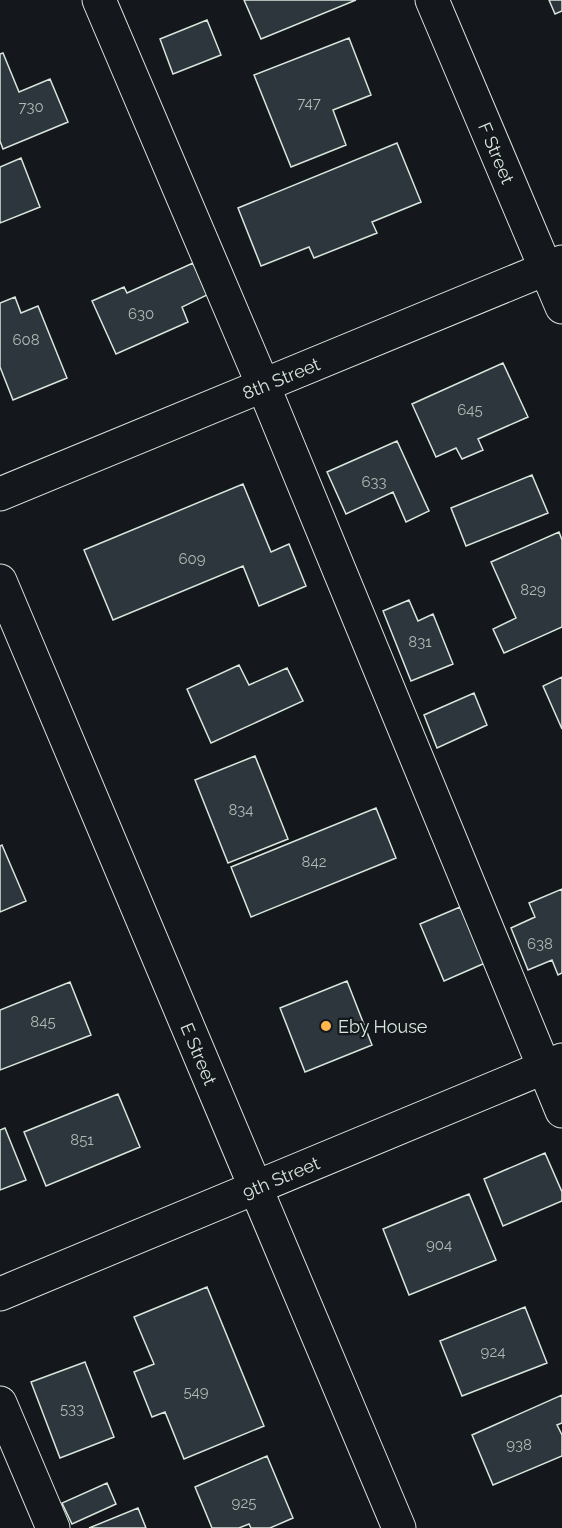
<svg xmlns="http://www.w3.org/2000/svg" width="562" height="1528" viewBox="0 0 562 1528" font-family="Raleway,sans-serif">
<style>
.building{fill:#2c363c;stroke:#d8e6dc;stroke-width:1.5}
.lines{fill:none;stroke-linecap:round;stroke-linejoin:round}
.minor-casing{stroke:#d8e6dc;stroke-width:35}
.minor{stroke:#14181c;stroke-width:33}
.poi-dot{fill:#ffb74d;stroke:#14181c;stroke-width:2}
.labels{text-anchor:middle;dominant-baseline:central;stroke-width:4.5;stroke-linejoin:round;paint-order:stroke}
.number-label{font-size:15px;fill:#adbab4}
.street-label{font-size:18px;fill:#d8e6dc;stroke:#14181c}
.poi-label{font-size:18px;fill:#d8e6dc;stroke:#14181c;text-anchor:start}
</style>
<rect width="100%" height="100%" fill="#14181c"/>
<path class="building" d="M244,0h112l-95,39z
M549,0h13v11l-7,3z
M207,20l14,35 -48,19 -13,-35z
M349,38l22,57 -38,15 13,35 -55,22 -37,-92z
M3,53l16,39 31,-13 18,43 -65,27 -3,-8v-87z
M397,143l24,59 -49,20 5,11 -63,25 -5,-11 -48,19 -23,-58z
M21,158l19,49 -40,16v-56z
M193,263l14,32 -25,12 6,15 -72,32 -24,-53 32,-14 3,6z
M15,297l6,16 17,-7 29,72 -54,22 -13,-33v-64z
M503,363l25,54 -50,22 5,11 -21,9 -6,-11 -20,9 -24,-53z
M397,441l32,70 -23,11 -13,-30 -47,22 -19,-42z
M532,475l16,38 -82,33 -15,-38z
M243,484l28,68 18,-8 17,42 -47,20 -16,-40 -130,54 -29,-70z
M559,532l3,8v87l-58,26 -11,-24 23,-11 -25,-56z
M409,600l9,21 15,-7 20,50 -42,17 -28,-70z
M239,665l10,20 38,-17 16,33 -92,42 -24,-54z
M562,677v52l-19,-43z
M474,693l13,32 -50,23 -13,-33z
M255,756l33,83 -60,24 -33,-83z
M376,808l20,50 -145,59 -20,-50z
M2,845l24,56 -26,11v-66z
M562,889v84l-4,2 -6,-15 -24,10 -17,-42 24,-11 -6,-14z
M460,907l25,56 -41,18 -24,-57z
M347,981l25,64 -67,27 -25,-64z
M70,982l21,53 -91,35v-60z
M118,1094l22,53 -94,39 -22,-54z
M5,1128l21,52 -26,10v-60z
M545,1153l17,39v9l-59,25 -19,-47z
M469,1194l27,66 -87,35 -26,-66z
M207,1287l57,139 -80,33 -19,-47 -13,5 -18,-45 20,-8 -20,-47z
M525,1307l22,56 -85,33 -22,-55z
M85,1362l29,75 -54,21 -29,-76z
M562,1395v28l-5,2 5,10v21l-69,29 -21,-50z
M267,1456l26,62 -23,10h-19l-2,-4 -10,4h-27l-17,-41z
M107,1483l9,21 -44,20 -10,-21z
M138,1508l8,20h-57z"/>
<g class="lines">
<g class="minor-casing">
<g id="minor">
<path d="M99,0l164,385 299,726"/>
<path id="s1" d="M432,0l130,307"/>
<path id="s2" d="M0,494l562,-232"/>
<path id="s3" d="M0,581l399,947"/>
<path id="s4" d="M0,1294l562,-234"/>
<path d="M0,1403l53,125"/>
</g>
</g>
<use href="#minor" class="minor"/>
</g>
<circle class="poi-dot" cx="326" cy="1026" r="6"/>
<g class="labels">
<g class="number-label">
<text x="309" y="103">747</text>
<text x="31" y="107">730</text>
<text x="141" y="314">630</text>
<text x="26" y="340">608</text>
<text x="470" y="410">645</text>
<text x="374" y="482">633</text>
<text x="192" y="559">609</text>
<text x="533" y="590">829</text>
<text x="420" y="642">831</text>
<text x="241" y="810">834</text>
<text x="314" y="862">842</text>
<text x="540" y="944">638</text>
<text x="43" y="1022">845</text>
<text x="82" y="1140">851</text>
<text x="439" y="1245">904</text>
<text x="493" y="1352">924</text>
<text x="196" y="1392">549</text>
<text x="72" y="1409">533</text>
<text x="519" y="1445">938</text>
<text x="244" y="1503">925</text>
</g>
<g class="street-label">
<text stroke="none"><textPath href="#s1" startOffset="166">F Street</textPath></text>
<text stroke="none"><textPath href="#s2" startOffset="304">8th Street</textPath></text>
<text stroke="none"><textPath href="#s3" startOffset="513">E Street</textPath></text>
<text stroke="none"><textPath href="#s4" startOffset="304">9th Street</textPath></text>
</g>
<g class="poi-label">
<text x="338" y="1026">Eby House</text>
</g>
</g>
</svg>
